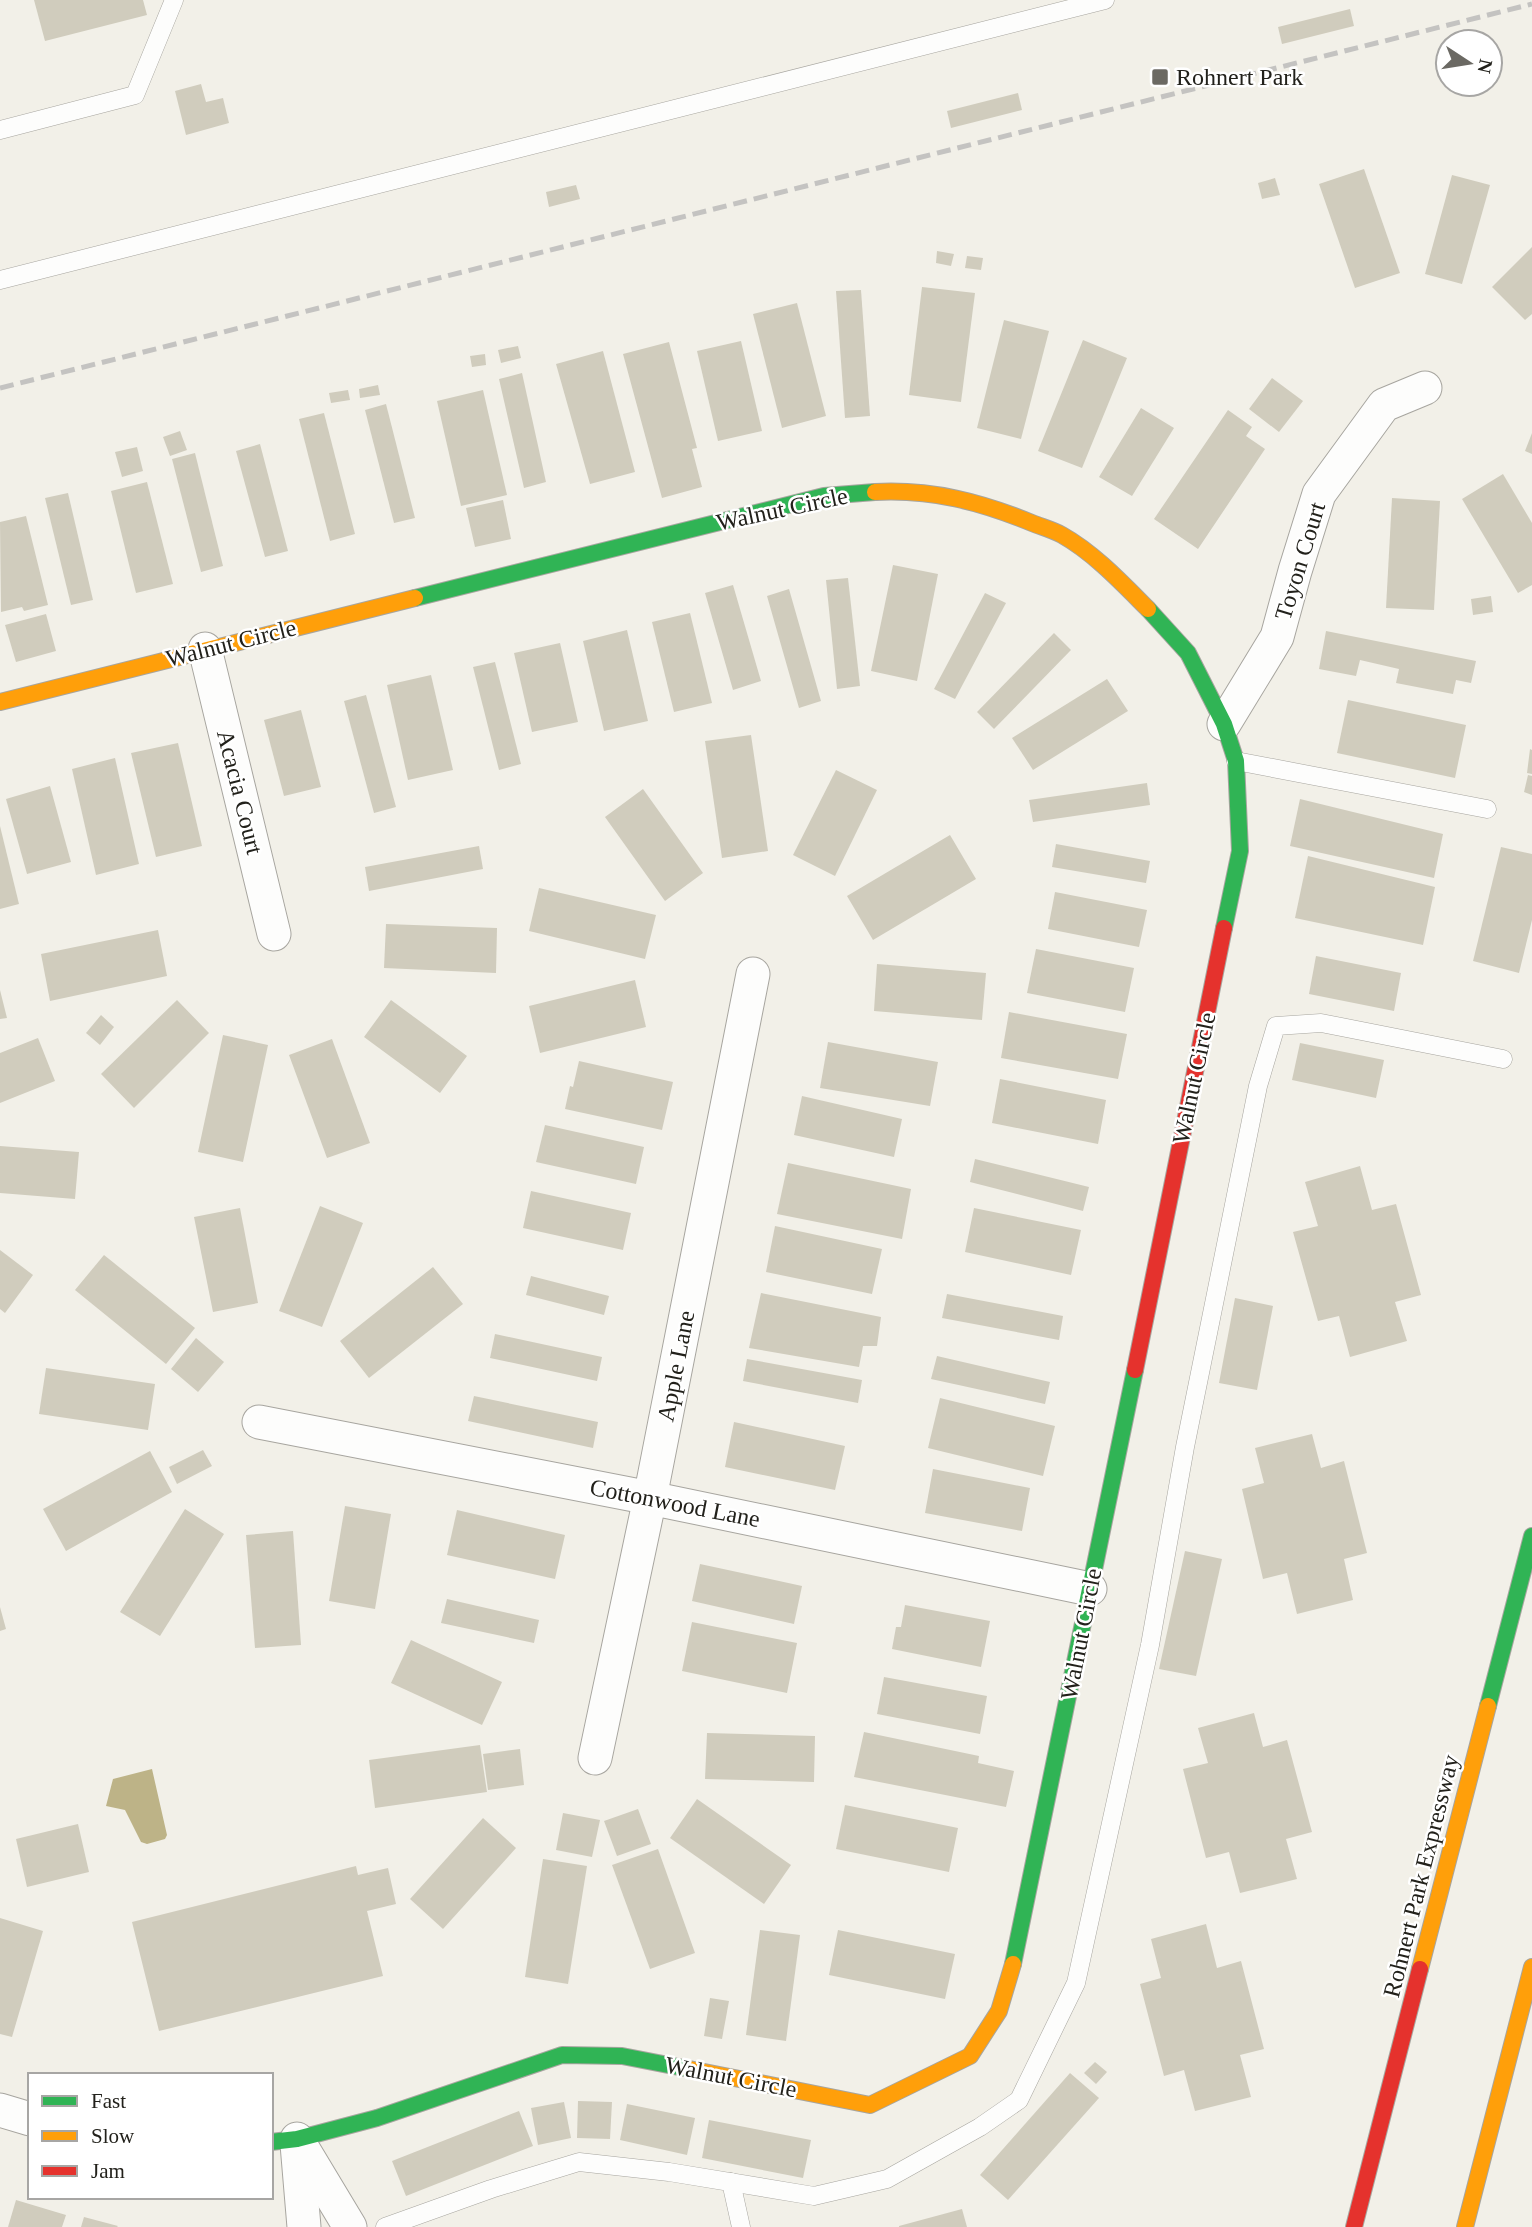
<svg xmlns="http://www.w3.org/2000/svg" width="1532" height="2227" viewBox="0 0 1532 2227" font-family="Georgia,serif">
  <rect width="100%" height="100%" fill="#f2f0e8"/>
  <polygon fill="#bdb387" points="152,1769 167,1835 165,1839 147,1844 141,1842 125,1810 106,1806 113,1779"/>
  <g fill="#d0ccbd">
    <polygon points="34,0 143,0 147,15 45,41"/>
    <polygon points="1350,9 1354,26 1282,44 1278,27"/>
    <polygon points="201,84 206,102 223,98 229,123 186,135 175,91"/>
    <polygon points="1018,93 1022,110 951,128 947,111"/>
    <polygon points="1364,169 1400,273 1355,288 1319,184"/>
    <polygon points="1452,175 1490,185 1462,284 1425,274"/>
    <polygon points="1275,178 1280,195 1262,199 1258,183"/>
    <polygon points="576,185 580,199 549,207 546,192"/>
    <polygon points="1532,247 1532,314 1525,320 1492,287"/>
    <polygon points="937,251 954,254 951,266 936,263"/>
    <polygon points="967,256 983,258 981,270 965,268"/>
    <polygon points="922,287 975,293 961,402 909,395"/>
    <polygon points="861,290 870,416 845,418 836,291"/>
    <polygon points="797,303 826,416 782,428 753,314"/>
    <polygon points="1004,320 1049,331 1021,439 977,428"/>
    <polygon points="1083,340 1127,358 1082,468 1038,451"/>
    <polygon points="741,341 762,431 718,441 697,351"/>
    <polygon points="669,342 697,448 692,449 702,487 662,498 623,354"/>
    <polygon points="518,346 521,358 501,363 498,350"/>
    <polygon points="603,351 635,472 590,484 556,364"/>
    <polygon points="485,354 486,365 472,367 470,356"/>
    <polygon points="522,373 546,482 524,488 499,379"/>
    <polygon points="1272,378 1303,401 1279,432 1249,409"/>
    <polygon points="378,385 380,395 360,398 359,389"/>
    <polygon points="348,390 350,400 331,403 329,393"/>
    <polygon points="483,390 507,495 461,506 437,401"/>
    <polygon points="386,404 415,518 394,523 365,410"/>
    <polygon points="1141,408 1174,428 1132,496 1099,477"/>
    <polygon points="1228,410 1252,427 1246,436 1265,449 1198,549 1154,519"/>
    <polygon points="324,413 355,534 330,541 299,419"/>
    <polygon points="180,431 187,450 170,456 163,437"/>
    <polygon points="1532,433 1532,454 1525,451"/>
    <polygon points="260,444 288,551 265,557 236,451"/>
    <polygon points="137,447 143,471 122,477 115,452"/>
    <polygon points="195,453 223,566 201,572 172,459"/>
    <polygon points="1503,474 1532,523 1532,585 1518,593 1462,499"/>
    <polygon points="147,482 173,584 136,593 111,491"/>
    <polygon points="68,493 93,600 71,605 45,498"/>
    <polygon points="1392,498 1440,501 1434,610 1386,608"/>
    <polygon points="503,500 511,539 475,547 466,508"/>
    <polygon points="26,516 48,605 24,611 22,607 1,612 0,522"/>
    <polygon points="893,565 938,574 917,681 871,671"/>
    <polygon points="848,578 860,686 837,689 826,580"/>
    <polygon points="733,585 761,681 733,690 705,593"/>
    <polygon points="789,589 821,701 799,708 767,596"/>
    <polygon points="985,593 1006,603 955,699 934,689"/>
    <polygon points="1491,596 1493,612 1473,615 1471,599"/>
    <polygon points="690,613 712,703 674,712 652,622"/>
    <polygon points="46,614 56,651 16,662 5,625"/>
    <polygon points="627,630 648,721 604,731 583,641"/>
    <polygon points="1326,631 1476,661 1471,683 1456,680 1453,694 1396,683 1399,669 1360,660 1356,676 1319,669"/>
    <polygon points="1054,633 1071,650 994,729 977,712"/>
    <polygon points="560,643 578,722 532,732 514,653"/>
    <polygon points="495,662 521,764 499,770 473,667"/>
    <polygon points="431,675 453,770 408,780 387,685"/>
    <polygon points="1107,679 1128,711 1033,770 1012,738"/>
    <polygon points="366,695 396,807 374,813 344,701"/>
    <polygon points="1348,700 1466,725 1455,778 1337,753"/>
    <polygon points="301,710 321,787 284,796 264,720"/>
    <polygon points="751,735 768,851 722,858 705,741"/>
    <polygon points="178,743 202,846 156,857 131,753"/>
    <polygon points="1530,749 1532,750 1532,774 1527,773"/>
    <polygon points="115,758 139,864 96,875 72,769"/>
    <polygon points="836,770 877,790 835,876 793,855"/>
    <polygon points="1528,775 1532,776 1532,795 1524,792"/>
    <polygon points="1147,783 1150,805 1033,822 1029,800"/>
    <polygon points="50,786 71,862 27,874 6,799"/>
    <polygon points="643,789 703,873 665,901 605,817"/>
    <polygon points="1300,799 1443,834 1434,878 1290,846"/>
    <polygon points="0,826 19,904 0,909"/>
    <polygon points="950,835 976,879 873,940 847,896"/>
    <polygon points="1056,844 1150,861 1146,883 1052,867"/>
    <polygon points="479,846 483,869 369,891 365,867"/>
    <polygon points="1501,847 1532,854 1532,920 1519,973 1473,961"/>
    <polygon points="1308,856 1435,887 1423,945 1295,918"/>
    <polygon points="539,888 656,915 645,959 529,931"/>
    <polygon points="1055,892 1147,910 1139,947 1048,929"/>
    <polygon points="386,924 497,928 496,973 384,968"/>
    <polygon points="158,930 167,976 50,1001 41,954"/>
    <polygon points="1036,949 1134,968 1125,1012 1027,993"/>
    <polygon points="1316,956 1401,973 1394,1011 1309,994"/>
    <polygon points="877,964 986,973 982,1020 874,1011"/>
    <polygon points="635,980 646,1027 540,1053 529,1006"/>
    <polygon points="0,990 7,1018 0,1019"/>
    <polygon points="177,1000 209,1033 134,1108 101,1074"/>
    <polygon points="391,1000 467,1056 440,1093 364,1037"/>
    <polygon points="1009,1012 1127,1034 1118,1079 1001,1058"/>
    <polygon points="101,1015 114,1027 100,1045 86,1033"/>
    <polygon points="223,1035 268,1045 243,1162 198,1152"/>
    <polygon points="38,1038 55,1081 0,1103 0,1053"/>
    <polygon points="332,1039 370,1143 327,1158 289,1055"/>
    <polygon points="828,1042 938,1062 930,1106 820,1088"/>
    <polygon points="1300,1043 1384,1060 1376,1098 1292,1080"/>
    <polygon points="579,1061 673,1082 662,1130 565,1109 570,1086 573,1087"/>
    <polygon points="1000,1079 1106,1100 1098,1144 992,1123"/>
    <polygon points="802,1096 902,1119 894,1157 794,1135"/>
    <polygon points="545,1125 644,1147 636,1184 536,1162"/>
    <polygon points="0,1146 79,1152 75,1199 0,1193"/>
    <polygon points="975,1159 1089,1187 1083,1211 970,1182"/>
    <polygon points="788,1163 911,1189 902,1239 777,1214"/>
    <polygon points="1360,1166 1372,1210 1396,1204 1421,1295 1395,1302 1407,1341 1350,1357 1339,1316 1318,1321 1293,1232 1318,1226 1305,1182"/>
    <polygon points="531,1191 631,1213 623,1250 523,1228"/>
    <polygon points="320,1206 363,1223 322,1327 279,1311"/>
    <polygon points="240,1208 258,1303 213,1312 194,1217"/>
    <polygon points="974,1208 1081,1230 1071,1275 965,1252"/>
    <polygon points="775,1226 882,1249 872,1294 766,1272"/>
    <polygon points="0,1250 33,1275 5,1313 0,1309"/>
    <polygon points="104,1255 195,1328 166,1364 75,1290"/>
    <polygon points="433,1267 463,1304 369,1378 340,1341"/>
    <polygon points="531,1276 609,1296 604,1315 526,1295"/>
    <polygon points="761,1293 881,1317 877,1346 863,1346 859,1367 749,1348"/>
    <polygon points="947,1294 1063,1316 1059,1340 942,1318"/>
    <polygon points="1235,1298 1273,1306 1257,1390 1219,1383"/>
    <polygon points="495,1334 602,1357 597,1381 490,1358"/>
    <polygon points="196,1338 224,1362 198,1392 171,1369"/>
    <polygon points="937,1356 1050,1382 1045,1404 931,1379"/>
    <polygon points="747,1359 862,1380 858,1403 743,1381"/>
    <polygon points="46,1368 155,1384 148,1430 39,1414"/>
    <polygon points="474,1396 598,1422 593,1448 468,1421"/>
    <polygon points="940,1398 1055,1426 1043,1476 928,1448"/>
    <polygon points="734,1422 845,1446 835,1490 725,1467"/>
    <polygon points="1312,1434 1321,1468 1344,1461 1367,1553 1344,1559 1353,1600 1297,1614 1287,1573 1263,1579 1242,1489 1264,1483 1255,1448"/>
    <polygon points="203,1450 212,1466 177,1484 169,1467"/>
    <polygon points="150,1451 172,1492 66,1551 43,1509"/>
    <polygon points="933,1469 1030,1488 1022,1531 925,1513"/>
    <polygon points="345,1506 391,1514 375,1609 329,1601"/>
    <polygon points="185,1509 224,1534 160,1636 120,1612"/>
    <polygon points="457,1510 565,1535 555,1579 447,1555"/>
    <polygon points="293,1531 301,1645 255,1648 246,1535"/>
    <polygon points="1185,1551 1222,1559 1196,1676 1159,1669"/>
    <polygon points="700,1564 802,1586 794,1624 692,1601"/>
    <polygon points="447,1599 539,1620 534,1643 441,1623"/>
    <polygon points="905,1605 990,1621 981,1667 892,1649 896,1627 901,1627"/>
    <polygon points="0,1607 6,1629 0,1631"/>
    <polygon points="692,1622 797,1643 787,1693 682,1671"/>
    <polygon points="411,1640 502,1682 482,1725 391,1683"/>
    <polygon points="884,1677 987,1696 980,1734 877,1714"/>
    <polygon points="1254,1713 1263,1747 1287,1740 1312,1832 1286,1839 1297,1879 1240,1893 1229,1852 1206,1858 1183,1769 1208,1763 1198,1728"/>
    <polygon points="864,1732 979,1756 978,1763 1014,1771 1006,1807 854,1777"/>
    <polygon points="707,1733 815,1736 814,1782 705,1779"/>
    <polygon points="480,1745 487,1792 375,1808 369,1760"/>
    <polygon points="520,1749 524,1785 488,1790 483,1754"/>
    <polygon points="697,1799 791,1865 764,1904 670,1838"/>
    <polygon points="845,1805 958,1828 949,1872 836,1849"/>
    <polygon points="638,1809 651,1844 617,1856 604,1821"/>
    <polygon points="563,1813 600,1820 592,1857 556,1850"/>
    <polygon points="483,1818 516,1848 443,1929 410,1899"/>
    <polygon points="78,1824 89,1872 27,1887 16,1839"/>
    <polygon points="658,1849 695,1953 650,1969 612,1865"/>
    <polygon points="543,1859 587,1866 568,1984 525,1977"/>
    <polygon points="356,1866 358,1875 388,1868 396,1904 367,1911 383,1976 159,2031 132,1922"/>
    <polygon points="0,1918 43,1931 12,2037 0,2034"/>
    <polygon points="1206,1924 1217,1968 1241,1961 1264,2049 1240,2055 1251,2097 1195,2111 1184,2070 1164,2076 1140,1984 1161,1978 1151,1939"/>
    <polygon points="760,1930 800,1935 786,2041 746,2035"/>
    <polygon points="838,1930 955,1954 945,1999 829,1975"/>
    <polygon points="710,1998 729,2001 722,2039 704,2036"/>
    <polygon points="1095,2062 1107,2072 1096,2084 1084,2073"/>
    <polygon points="1070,2073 1099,2098 1008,2200 980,2175"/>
    <polygon points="578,2101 612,2102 610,2139 577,2138"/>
    <polygon points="564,2102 571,2138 538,2145 531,2108"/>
    <polygon points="627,2104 695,2118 687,2155 620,2140"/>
    <polygon points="519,2111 533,2146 406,2196 392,2161"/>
    <polygon points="709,2120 811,2140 803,2178 702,2158"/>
    <polygon points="16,2200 66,2215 62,2227 8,2227"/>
    <polygon points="962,2209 967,2227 899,2227 899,2226"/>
    <polygon points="84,2217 118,2226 117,2227 81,2227"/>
  </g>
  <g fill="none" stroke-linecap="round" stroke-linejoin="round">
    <defs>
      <g id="lane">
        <polyline points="0,130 135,95 174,0"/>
        <polyline points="0,280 1105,0"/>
        <polyline points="1236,761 1487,809"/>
        <polyline points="731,2182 741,2227"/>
        <polyline points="385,2227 491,2189 579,2162 669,2172 814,2196 887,2179 980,2127 1019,2100 1076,1983 1150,1645 1185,1447 1258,1086 1276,1026 1321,1023 1503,1059"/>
      </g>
      <g id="street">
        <polyline points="205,649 274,934"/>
        <polyline points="1224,724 1277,637 1295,571 1319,494 1384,405 1425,388"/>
        <polyline points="259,1422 650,1498 1090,1589"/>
        <polyline points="595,1758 650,1498 753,974"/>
        <polyline points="0,2110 30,2119"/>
        <polyline points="297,2139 350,2227"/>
        <polyline points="297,2144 304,2227"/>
      </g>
      <g id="fast">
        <polyline points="415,598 824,496 875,492"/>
        <polyline points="1148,609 1188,653 1224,724 1236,761 1240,851 1224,928"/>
        <polyline points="1488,1706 1532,1536"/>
        <polyline points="1013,1964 1135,1370"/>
        <polyline points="271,2142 297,2139 377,2118 562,2055 622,2056 689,2069"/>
      </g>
      <g id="slow">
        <path d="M875,492C932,489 981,502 1032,523C1042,527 1053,530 1062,535C1094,553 1122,583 1148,609"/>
        <polyline points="0,702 415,598"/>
        <polyline points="1420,1969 1488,1706"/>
        <polyline points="689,2069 870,2105 970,2056 999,2011 1013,1964"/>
        <polyline points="1465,2227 1532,1967"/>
      </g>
      <g id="jam">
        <polyline points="1135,1370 1224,928"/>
        <polyline points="1354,2227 1420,1969"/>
      </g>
    </defs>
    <use href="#lane" stroke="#a7a59f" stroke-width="19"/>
    <use href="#street" stroke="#a7a59f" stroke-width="35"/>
    <use href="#fast" stroke="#a7a59f" stroke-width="18"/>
    <use href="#slow" stroke="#a7a59f" stroke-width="18"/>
    <use href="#jam" stroke="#a7a59f" stroke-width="18"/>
    <use href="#lane" stroke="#fdfdfc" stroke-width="18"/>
    <use href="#street" stroke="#fdfdfc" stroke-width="33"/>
    <use href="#fast" stroke="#30b455" stroke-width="16"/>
    <use href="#slow" stroke="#ff9f0a" stroke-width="16"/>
    <use href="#jam" stroke="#e5322d" stroke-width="16"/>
    <polyline stroke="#c4c3c1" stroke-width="5" stroke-dasharray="14 7" stroke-linecap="butt" points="0,388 1532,4"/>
  </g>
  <rect fill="#6b6963" stroke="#fff" stroke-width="2.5" x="1151" y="68" width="18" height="18" rx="3.5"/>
  <g text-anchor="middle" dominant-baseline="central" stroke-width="5" stroke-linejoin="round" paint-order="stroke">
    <g font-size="24" fill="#22211b" stroke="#fff" text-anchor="start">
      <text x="1176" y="77">Rohnert Park</text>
    </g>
    <g font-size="24" fill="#22211b" stroke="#fff">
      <text transform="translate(782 509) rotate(-12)">Walnut Circle</text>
      <text transform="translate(1300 561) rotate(-73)">Toyon Court</text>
      <text transform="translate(231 643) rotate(-14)">Walnut Circle</text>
      <text transform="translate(240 792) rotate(76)">Acacia Court</text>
      <text transform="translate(1194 1078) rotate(-78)">Walnut Circle</text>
      <text transform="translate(676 1366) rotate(-79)">Apple Lane</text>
      <text transform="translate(675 1503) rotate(11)">Cottonwood Lane</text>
      <text transform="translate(1081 1634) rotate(-79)">Walnut Circle</text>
      <text transform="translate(1421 1876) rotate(-76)">Rohnert Park Expressway</text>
      <text transform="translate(731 2077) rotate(11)">Walnut Circle</text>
    </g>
  </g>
  <rect x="28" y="2073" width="245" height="126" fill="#ffffff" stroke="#a7a6a4" stroke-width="2"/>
  <rect x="42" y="2096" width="35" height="10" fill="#30b455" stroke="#a7a6a4" stroke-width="2"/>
  <text x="91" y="2108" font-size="21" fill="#22211b">Fast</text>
  <rect x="42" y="2131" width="35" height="10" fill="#ff9f0a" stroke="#a7a6a4" stroke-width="2"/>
  <text x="91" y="2143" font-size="21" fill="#22211b">Slow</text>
  <rect x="42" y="2166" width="35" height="10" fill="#e5322d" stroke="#a7a6a4" stroke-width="2"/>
  <text x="91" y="2178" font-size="21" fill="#22211b">Jam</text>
  <g transform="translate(1469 63) rotate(102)"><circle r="33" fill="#ffffff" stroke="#a7a6a4" stroke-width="2"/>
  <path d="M0-5L12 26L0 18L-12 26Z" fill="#6b6963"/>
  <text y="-10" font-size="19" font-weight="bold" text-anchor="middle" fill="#22211b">N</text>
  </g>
</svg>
